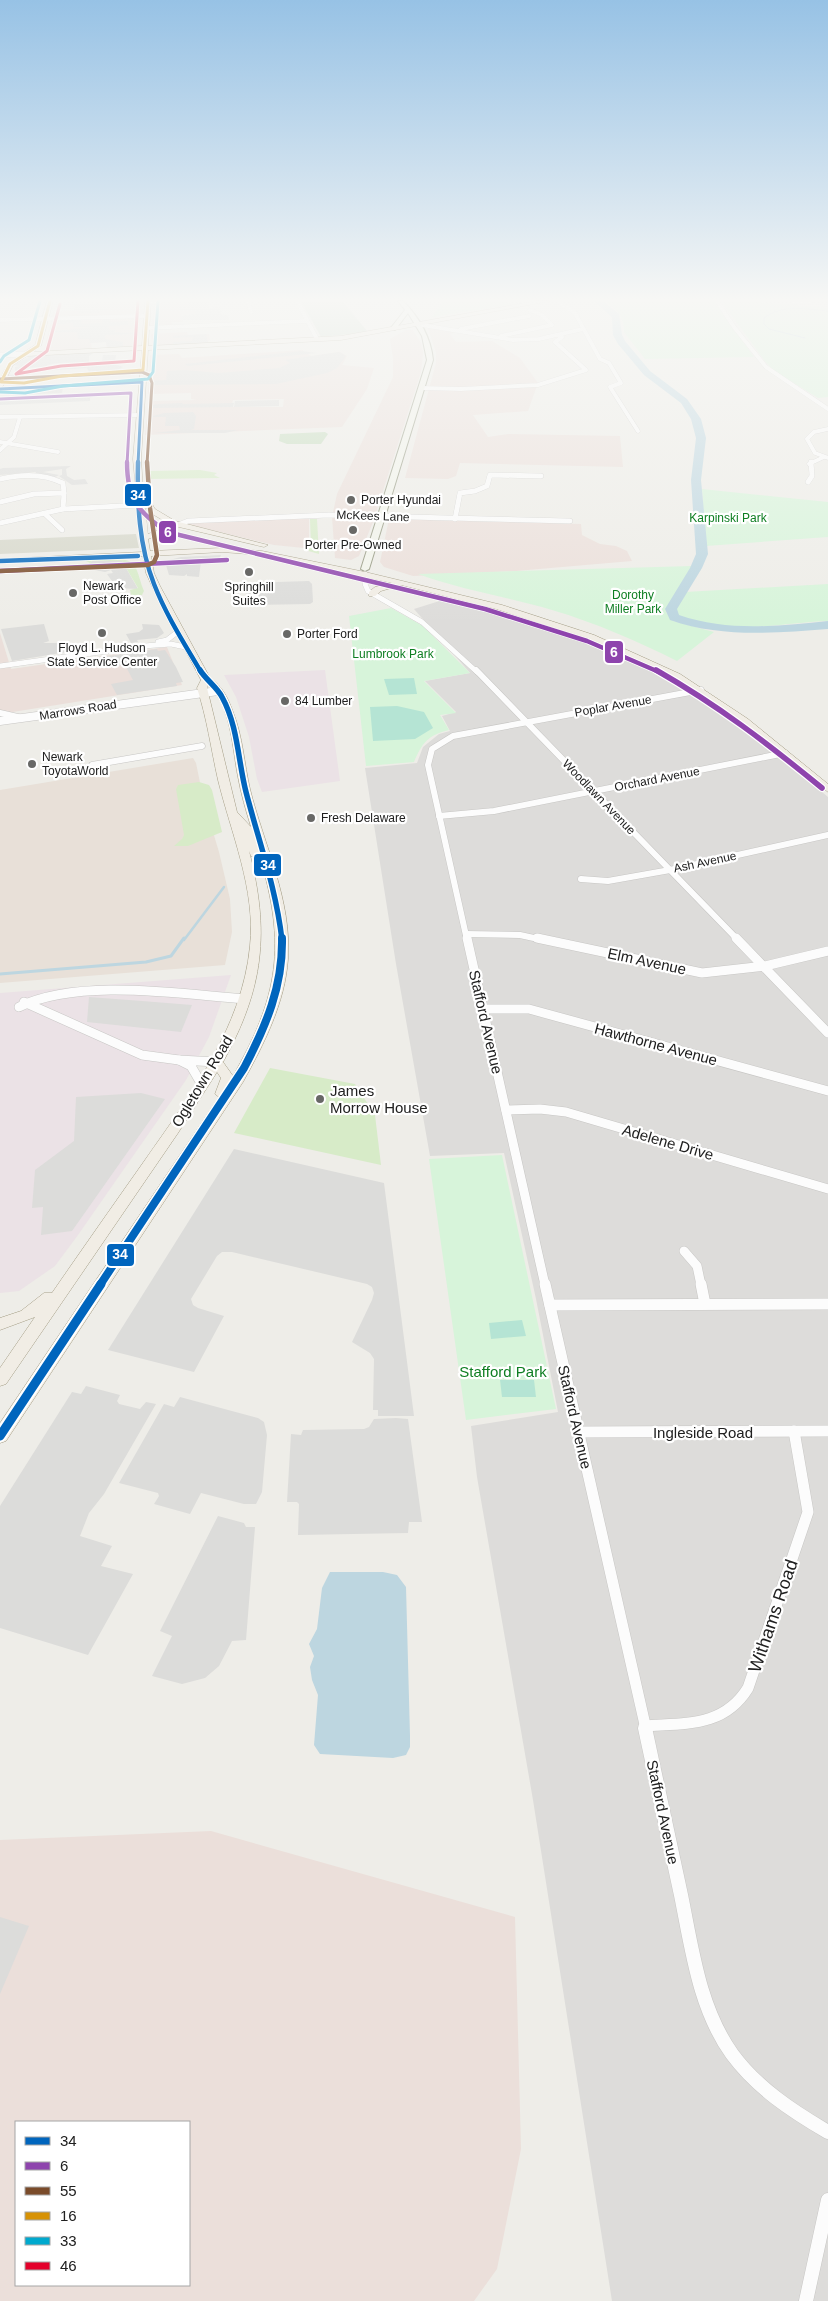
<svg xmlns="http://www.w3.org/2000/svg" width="828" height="2301" viewBox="0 0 828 2301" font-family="Arial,sans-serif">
  <rect width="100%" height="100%" fill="#eeede8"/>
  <polygon fill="#dddcda" points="449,598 508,613 566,632 627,656 687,686 742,725 828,797 828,2301 612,2301 533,1800 477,1477 471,1426 558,1412 536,1299 504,1153 430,1156 396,964 365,768 417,763 423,747 439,734 450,731 442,716 456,712 425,681 470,673 414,609"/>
  <g fill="#ebdfda" fill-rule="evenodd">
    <polygon points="56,301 144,301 143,315 140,318 137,347 107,349 106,342 91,343 92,349 44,351 53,312 108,310 108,307 99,308 99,303"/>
    <polygon points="187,301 188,306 179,306 179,310 195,310 195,314 181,315 183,322 172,322 172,326 153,327 154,302"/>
    <polygon points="430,328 456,332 450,334 456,342 492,341 520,358 538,383 528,411 473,415 488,437 508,434 620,436 623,467 460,463 456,476 448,479 405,478 436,363 436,352 428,329"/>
    <polygon points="406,330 413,330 421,343 423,353 421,372 373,522 359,556 351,560 335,558 332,517 337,494 393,377 393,358 390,339"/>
    <polygon points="187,332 188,335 209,334 210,340 208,341 208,343 152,346 151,334"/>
    <path d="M302,350L311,356L340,352L347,356L342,365L374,368L367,389L342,427L145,435L149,401L197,400L191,399V393L148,394L150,355L179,354L182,358ZM284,399L283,407H231L233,400Z"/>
    <polygon points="309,517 309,544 305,545 304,548 274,545 187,524 190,521"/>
    <polygon points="389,519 581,524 582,535 600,544 616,546 627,551 632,561 516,571 413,576 384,567 380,562"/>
    <polygon points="0,633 11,669 167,647 182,685 0,714"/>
    <path d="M211,1831L515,1917L521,2149L497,2269L474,2301H0V1840ZM16,2122H189V2285H16Z"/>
  </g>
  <g fill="#ebe2e6">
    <polygon points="325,670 340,781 262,792 257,779 249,737 236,697 224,675"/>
    <polygon points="231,975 209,1037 186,1080 78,1235 55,1266 19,1291 0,1293 0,993"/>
  </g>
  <g fill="#dcdcda">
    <polygon points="192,301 208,302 209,308 220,307 221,314 228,315 229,320 182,320 181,317 184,315 195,314 195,310 179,310 179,306 188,306 187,302"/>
    <polygon points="99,303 99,308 108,307 107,310 100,310 99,313 78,313 79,311 94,310 74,310 74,305 54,305"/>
    <polygon points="103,318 113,318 109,319 110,322 128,321 128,325 108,326 110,330 115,330 115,332 138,334 105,335 105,339 123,342 123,348 107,348 106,342 90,343 89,339 78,339 77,332 46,332 93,327 73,327 73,323 59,324 51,322 52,320 82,319 81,324 101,323 101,327"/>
    <polygon points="206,334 208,343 174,345 173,342 192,341 193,337 173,338 173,336"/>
    <polygon points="301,351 317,353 188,366 185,364"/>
    <polygon points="88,352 95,352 89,356 89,362 59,363 47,365 48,368 85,367 85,363 106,362 102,361 103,355 116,355 115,362 111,363 123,367 118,370 89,372 87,368 41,371 40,367 26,368 25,375 8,377 8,375 19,374 15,373 15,367 19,366 13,365 31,356"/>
    <polygon points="339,352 346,356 337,368 327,373 276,384 149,385 149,381 166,380 167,371 184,370 219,373 279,368 290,363 285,360"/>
    <polygon points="63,387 62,393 6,395 7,389"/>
    <polygon points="89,393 98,393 100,395 90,398 90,401 0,405 0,400 4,397"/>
    <polygon points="279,400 279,406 234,407 235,401"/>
    <polygon points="182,403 183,404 234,403 233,407 151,408 152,405 159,404"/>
    <polygon points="193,412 196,416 194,429 191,430 238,430 225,433 154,433 180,430 179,426 165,426 166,417 153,417 153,416 164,413"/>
    <polygon points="71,466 66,469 67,476 74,480 85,479 88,484 72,485 59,476 62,475 62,469 43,472 59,475 55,477 35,474 36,472 0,475 0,469 3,468"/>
    <polygon points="221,555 218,562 196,561 201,561 199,577 187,576 187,574 184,576 169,575 166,565 169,560 181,557"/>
    <polygon points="117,560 122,561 138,589 117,588 107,574 113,573 111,570 105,572 85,568 92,561"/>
    <polygon points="309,581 312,584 313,602 310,604 247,605 246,588 250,583"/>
    <polygon points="44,624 49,641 43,643 70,643 73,651 12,661 1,629"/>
    <polygon points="142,624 159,625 164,633 157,638 137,640 138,642 131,643 126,634 139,632 143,629"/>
    <polygon points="157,649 158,651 165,650 176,667 183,682 176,683 177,686 117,695 111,684 133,680 125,665 101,668 95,658"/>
    <polygon points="89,997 142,1001 192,1005 181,1032 87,1022"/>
    <polygon points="141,1093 165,1099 72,1231 41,1235 43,1207 32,1208 35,1170 74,1141 76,1097"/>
    <polygon points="234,1149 384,1183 414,1416 378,1416 378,1410 373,1410 374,1359 370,1353 352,1342 372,1300 374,1293 372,1287 367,1284 232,1252 222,1252 217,1256 191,1299 193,1305 198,1308 224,1316 194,1372 108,1350"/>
    <polygon points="86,1386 120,1395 117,1401 119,1404 140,1409 146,1402 156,1404 104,1494 89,1513 80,1536 112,1546 101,1566 133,1574 88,1655 0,1628 0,1506 72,1392 81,1394"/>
    <polygon points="180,1397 258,1418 264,1422 267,1435 262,1492 256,1504 244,1504 201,1493 190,1514 154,1504 159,1496 158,1493 119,1483 164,1404 174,1407"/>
    <polygon points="396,1418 408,1419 422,1522 409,1522 408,1533 298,1535 299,1504 297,1502 287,1502 291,1434 301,1435 303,1430 364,1429 369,1427 374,1419"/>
    <polygon points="218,1516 244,1523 246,1527 255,1527 246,1640 232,1641 219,1666 205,1678 182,1684 152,1676 172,1636 160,1631"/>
    <polygon points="0,1917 29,1926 0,1994"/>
  </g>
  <polygon fill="#e8e0d8" points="193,758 196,763 204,802 219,852 230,899 232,932 225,965 0,983 0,790"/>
  <polygon fill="#d6d7ca" points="136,534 139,548 0,554 0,540"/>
  <g fill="#d7ebc8">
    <polygon points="150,469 150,471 200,470 217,473 214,475 220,478 147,479 146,470"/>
    <polygon points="310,519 317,519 319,554 305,550 306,545 311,544"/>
    <path d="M118,559C139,559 137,575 144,591L142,595H131L130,590L138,588L122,561H92L90,563L86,561L87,560Z"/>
    <polygon points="199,782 209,785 212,790 222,832 188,846 174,846 182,839 184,835 176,789 178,785"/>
    <polygon points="270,1068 355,1084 375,1115 381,1165 234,1133"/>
  </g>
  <polygon fill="#c6dcbe" points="325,432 328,434 321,444 287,444 279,441 280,434"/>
  <polygon fill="#c8d9c9" points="301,301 342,301 368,332 321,337"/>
  <g fill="#d7f4da">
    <polygon points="443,301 498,301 515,304 432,317"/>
    <path d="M605,301H714L754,357L645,359L624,332C625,318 617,309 605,301Z"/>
    <polygon points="721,301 748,301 828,308 828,397 818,398 773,370 764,360"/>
    <polygon points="702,489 828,502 828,537 706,546 701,519 703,502"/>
    <path d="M692,566L666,612L673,621L714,632L677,661C637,641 596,623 552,610C508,597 462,590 418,574Z"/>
    <path d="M828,584V621C785,622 707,640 672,612L685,592Z"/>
    <path d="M391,608L423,626L470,673L424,681L456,713L440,715L449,730C428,735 422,743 414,762L366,766L349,616Z"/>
    <polygon points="502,1155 556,1409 466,1420 429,1159"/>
  </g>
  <g fill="#b5e4d4">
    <polygon points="414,678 417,694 389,695 384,679"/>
    <polygon points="397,706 424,712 433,728 415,739 373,741 370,707"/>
    <polygon points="522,1320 526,1336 491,1339 489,1323"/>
    <polygon points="500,1380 534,1380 536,1397 502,1397"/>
  </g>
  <polygon fill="#bdd6e0" points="330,1572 383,1572 397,1575 406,1587 410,1736 410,1747 406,1755 393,1758 320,1754 314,1745 318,1695 312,1680 310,1667 314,1656 309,1644 317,1629 322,1588"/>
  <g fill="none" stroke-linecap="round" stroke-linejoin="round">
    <path stroke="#bdd6e0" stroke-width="1" d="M805,338L769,329L764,324V318C782,304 806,309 828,311"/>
    <polyline stroke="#bdd6e0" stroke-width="2.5" points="184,940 224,887"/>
    <polyline stroke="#bdd6e0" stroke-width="3" points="0,974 146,962 171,956 184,938"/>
    <path fill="#bdd6e0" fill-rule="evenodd" d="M594,301H603L619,314L622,335L625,341L650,371L687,399L701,419L706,438L701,480L708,554L702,568L677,609L679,615C728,632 778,626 828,621V629C773,633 722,638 670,620L665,609L690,568L696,554L691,480L696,438L691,419L681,403L644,375L618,344L613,335L612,317Z"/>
    <defs>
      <g id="minor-far5">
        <polyline points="248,301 251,312"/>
        <polyline points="297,301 317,339"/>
        <polyline points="558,301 575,313 600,359 609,363 621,383 610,387 638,431"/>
        <polyline points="717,301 734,327 766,367 828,409"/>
        <polyline points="148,302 160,301"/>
        <polyline points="793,302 811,301"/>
        <polyline points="0,320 147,316"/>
        <polyline points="416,324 513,340 539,339 583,329"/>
        <polyline points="146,328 307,321"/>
        <polyline points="461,329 529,316"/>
        <polyline points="501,336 552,325 542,315 530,310"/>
        <polyline points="422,388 461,389 538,385 586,370 555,342 562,337 558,335"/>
        <polyline points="0,389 142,382"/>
        <polyline points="0,417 140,415"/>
        <polyline points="828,429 814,432 807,439 815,453 828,458"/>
        <polyline points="0,442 58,452"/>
        <polyline points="0,450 14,437 20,417"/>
        <polyline points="809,464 824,457"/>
      </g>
      <g id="minor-far4">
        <path d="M0,479C21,474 43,473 63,483L64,493"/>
        <polyline points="808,482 812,476 811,462"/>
        <polyline points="0,502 34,494 64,493 63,509"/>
        <polyline points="45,514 62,530"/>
        <polyline points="455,519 460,493 475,491 487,486 490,475 541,476"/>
        <polyline points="0,523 63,509 140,505"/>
        <polyline points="178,525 188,521 329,515 570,521"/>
        <polyline points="365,574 365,584 368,591 422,622 477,672"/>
        <polyline points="158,642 167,640 180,630"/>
        <polyline points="0,666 143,646 171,644 190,648"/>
      </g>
      <g id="minor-far3">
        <polyline points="476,670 738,940"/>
        <polyline points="0,713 22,718"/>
        <polyline points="92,765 202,746"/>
        <polyline points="439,816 494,811 785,753"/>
        <polyline points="581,879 608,881 670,870 828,835"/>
        <polyline points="466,934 520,935 543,940"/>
        <polyline points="467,940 428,765 432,749 453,736 701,690"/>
      </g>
      <g id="minor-far2">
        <polyline points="467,938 545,1285"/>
        <polyline points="537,938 702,973 765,966 828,951"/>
        <polyline points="736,938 828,1033"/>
        <polyline points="24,1002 142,1055 179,1060"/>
        <path d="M19,1007C79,978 179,994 245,999"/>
        <polyline points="483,1009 529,1009 828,1091"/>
        <polyline points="202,1085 191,1066 179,1060 216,1062"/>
        <polyline points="506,1110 540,1109 566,1112 828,1189"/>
        <polyline points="684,1251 697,1266 701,1285"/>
      </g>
      <g id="minor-far1">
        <polyline points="545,1284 646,1729"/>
        <polyline points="701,1284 705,1304"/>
        <polyline points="550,1305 828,1304"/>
        <polyline points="579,1432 828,1431"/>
        <path d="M645,1726C686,1723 724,1727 748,1688L808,1512L794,1431"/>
      </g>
      <g id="minor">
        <path d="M645,1728C657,1784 669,1840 681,1895C692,1949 699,2008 732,2054C757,2088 792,2111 828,2132"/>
        <polyline points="806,2301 828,2200"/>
      </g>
      <polyline id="tertiary-far1" points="0,355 27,354"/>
      <polyline id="tertiary" points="0,721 218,691"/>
      <path id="secondary" d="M398,301H403C419,317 431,338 433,360L369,569L365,571L361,569L427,360L422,336L408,313L395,330L390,329L405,310Z"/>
      <path id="primary" d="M47,301H53L41,346L33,352L142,346L145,301H151L148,346L341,336L536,301H550L341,340L148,350L141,459L143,489L155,509L175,521L268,545L264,547L179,527L148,539L150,551L222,548L262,551L365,572L502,605L594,635L680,674L748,719L828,784V792L742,723L674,678L588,639L496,609L401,585L381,591L375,596H369V592L375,587L392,583L262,555L222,552L151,556L154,573L160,586L210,678C222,686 228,698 233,712C243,737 244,763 250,789C264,845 292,900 288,959C285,1003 264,1044 243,1082L6,1441L0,1443V1423L219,1097L215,1094L221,1078L217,1072L178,1133L6,1384L0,1386V1368L35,1317L0,1330V1318L21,1311L44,1293H52C83,1248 114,1204 145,1160C191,1094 242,1028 250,946C256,890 231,833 218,780C211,749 207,718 197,688L201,680L152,586L146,573L143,556L0,563V559L142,552L133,459L142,350L27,356L13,365L3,386L0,388C0,364 18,357 35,345ZM145,504L149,512L171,525L148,534ZM208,685C232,706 232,748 238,777C241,794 246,811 251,827L237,812L207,688ZM249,851L251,856L260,857C286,945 279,996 233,1076L223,1062C264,988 270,932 249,851Z"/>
    </defs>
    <use href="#minor-far5" stroke="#c7c6c4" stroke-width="4.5"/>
    <use href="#minor-far4" stroke="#c7c6c4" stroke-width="5.5"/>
    <use href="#minor-far3" stroke="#c7c6c4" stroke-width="7"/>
    <use href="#minor-far2" stroke="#c7c6c4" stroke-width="10"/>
    <use href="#minor-far1" stroke="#c7c6c4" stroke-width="12"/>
    <use href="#minor" stroke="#c7c6c4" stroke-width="15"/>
    <use href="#tertiary-far1" stroke="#c7c6c4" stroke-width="5.5"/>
    <use href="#tertiary" stroke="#c7c6c4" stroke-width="9"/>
    <use href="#secondary" stroke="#949880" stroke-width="2"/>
    <use href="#primary" stroke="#a49d85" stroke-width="1"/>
    <use href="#minor-far5" stroke="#fcfcfc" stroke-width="4"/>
    <use href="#minor-far4" stroke="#fcfcfc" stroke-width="5"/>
    <use href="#minor-far3" stroke="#fcfcfc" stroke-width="6"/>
    <use href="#minor-far2" stroke="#fcfcfc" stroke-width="9"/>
    <use href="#minor-far1" stroke="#fcfcfc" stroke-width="11"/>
    <use href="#minor" stroke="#fcfcfc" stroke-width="14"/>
    <use href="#tertiary-far1" stroke="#fcfcfc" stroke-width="5"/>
    <use href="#tertiary" stroke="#fcfcfc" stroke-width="8"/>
    <use href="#secondary" fill="#f2f4eb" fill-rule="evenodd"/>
    <use href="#primary" fill="#f1ede5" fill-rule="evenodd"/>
    <defs>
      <polyline id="bus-1-far4" points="0,389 142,382 138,464"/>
      <g id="bus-1-far3">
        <path d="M138,462C137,503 139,546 154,584C166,615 184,643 201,672"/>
        <polyline points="0,561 138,556"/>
      </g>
      <path id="bus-1-far2" d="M200,670C206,680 217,687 222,697C238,726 238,761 246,792C259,842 276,888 282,940"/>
      <path id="bus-1-far1" d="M100,1285L244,1068C266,1026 283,986 282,938"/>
      <polyline id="bus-1" points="0,1436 101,1284"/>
      <polyline id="bus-2-far2" points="0,399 131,393 127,464"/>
      <g id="bus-2-far1">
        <path d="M127,462C127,499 138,512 167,532L485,609L587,641L659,672"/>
        <polyline points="0,571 227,560"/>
      </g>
      <path id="bus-2" d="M656,670C719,706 767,743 822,788"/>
      <polyline id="bus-3-far1" points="0,379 142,372 149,375 152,383 147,464"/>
      <polyline id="bus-3" points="0,571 148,565 154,562 157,555 150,508 147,462"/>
      <polyline id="bus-4" points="50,301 38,346 10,364 1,382 24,383 62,376 143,370 148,301"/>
      <g id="bus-5">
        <polyline points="0,362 4,356 29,340 40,301"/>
        <polyline points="0,392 25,393 63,386 148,379 153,372 158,302"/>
      </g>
      <polyline id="bus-6" points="60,304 47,351 16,374 61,366 134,361 138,301"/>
    </defs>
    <use href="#bus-1-far4" stroke="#fff" stroke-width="5"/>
    <use href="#bus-1-far3" stroke="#fff" stroke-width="6"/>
    <use href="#bus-1-far2" stroke="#fff" stroke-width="8"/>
    <use href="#bus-1-far1" stroke="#fff" stroke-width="11"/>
    <use href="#bus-1" stroke="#fff" stroke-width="13"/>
    <use href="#bus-2-far2" stroke="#fff" stroke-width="5"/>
    <use href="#bus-2-far1" stroke="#fff" stroke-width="6"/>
    <use href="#bus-2" stroke="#fff" stroke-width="8"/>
    <use href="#bus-3-far1" stroke="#fff" stroke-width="5"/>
    <use href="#bus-3" stroke="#fff" stroke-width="6"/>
    <use href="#bus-4" stroke="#fff" stroke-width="5"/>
    <use href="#bus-5" stroke="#fff" stroke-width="5"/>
    <use href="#bus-6" stroke="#fff" stroke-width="5"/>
    <use href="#bus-1-far4" stroke="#0065bd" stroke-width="3"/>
    <use href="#bus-1-far3" stroke="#0065bd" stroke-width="4.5"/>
    <use href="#bus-1-far2" stroke="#0065bd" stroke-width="5.5"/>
    <use href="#bus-1-far1" stroke="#0065bd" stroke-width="8"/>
    <use href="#bus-1" stroke="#0065bd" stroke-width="9"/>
    <use href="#bus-2-far2" stroke="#8e44ad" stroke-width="3"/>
    <use href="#bus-2-far1" stroke="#8e44ad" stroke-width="4.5"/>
    <use href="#bus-2" stroke="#8e44ad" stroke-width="5.5"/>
    <use href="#bus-3-far1" stroke="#7a4b2a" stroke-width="3"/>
    <use href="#bus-3" stroke="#7a4b2a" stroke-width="4.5"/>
    <use href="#bus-4" stroke="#d79205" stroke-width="3"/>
    <use href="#bus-5" stroke="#00a9ce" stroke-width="3"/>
    <use href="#bus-6" stroke="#e4002b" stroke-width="3"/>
  </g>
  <linearGradient id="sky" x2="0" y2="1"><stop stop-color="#97c2e5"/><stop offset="0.48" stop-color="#f7f7f5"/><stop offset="1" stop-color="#f7f7f5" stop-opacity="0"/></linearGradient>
  <rect width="828" height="624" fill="url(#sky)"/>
  <g fill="#686866" stroke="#fff" stroke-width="2">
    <circle cx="351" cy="500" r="5"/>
    <circle cx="353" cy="530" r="5"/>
    <circle cx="249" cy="572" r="5"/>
    <circle cx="73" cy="593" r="5"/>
    <circle cx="102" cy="633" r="5"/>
    <circle cx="287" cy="634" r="5"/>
    <circle cx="285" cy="701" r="5"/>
    <circle cx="32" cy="764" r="5"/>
    <circle cx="311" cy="818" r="5"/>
    <circle cx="320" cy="1099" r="5"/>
  </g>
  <g text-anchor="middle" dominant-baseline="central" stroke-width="4.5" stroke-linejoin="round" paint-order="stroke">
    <g font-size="12" fill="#202020" stroke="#fff" text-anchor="start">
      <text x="361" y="500">Porter Hyundai</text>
      <text x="353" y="545" text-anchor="middle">Porter Pre-Owned</text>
      <text x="83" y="586">Newark<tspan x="83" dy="14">Post Office</tspan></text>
      <text x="249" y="587" text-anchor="middle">Springhill<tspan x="249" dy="14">Suites</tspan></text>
      <text x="297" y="634">Porter Ford</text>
      <text x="102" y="648" text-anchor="middle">Floyd L. Hudson<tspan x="102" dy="14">State Service Center</tspan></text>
      <text x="295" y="701">84 Lumber</text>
      <text x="42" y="757">Newark<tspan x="42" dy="14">ToyotaWorld</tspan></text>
      <text x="321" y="818">Fresh Delaware</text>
    </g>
    <g font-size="12" fill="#202020" stroke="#fff">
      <text transform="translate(373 516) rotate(2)">McKees Lane</text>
      <text transform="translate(613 706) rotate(-10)">Poplar Avenue</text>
      <text transform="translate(78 710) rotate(-9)">Marrows Road</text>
      <text transform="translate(657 779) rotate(-11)">Orchard Avenue</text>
      <text transform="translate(599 797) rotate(46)">Woodlawn Avenue</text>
      <text transform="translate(705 862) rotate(-12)">Ash Avenue</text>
    </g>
    <g font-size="12" fill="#0e7e22" stroke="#fff">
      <text x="728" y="518">Karpinski Park</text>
      <text x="633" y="595">Dorothy<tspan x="633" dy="14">Miller Park</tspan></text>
      <text x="393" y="654">Lumbrook Park</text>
    </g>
    <g font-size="15" fill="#202020" stroke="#fff">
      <text transform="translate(647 961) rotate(12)">Elm Avenue</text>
      <text transform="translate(486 1022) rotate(77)">Stafford Avenue</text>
      <text transform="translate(656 1044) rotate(15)">Hawthorne Avenue</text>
      <text transform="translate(202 1081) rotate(-59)">Ogletown Road</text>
      <text transform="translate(668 1142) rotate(16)">Adelene Drive</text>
      <text transform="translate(575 1417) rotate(77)">Stafford Avenue</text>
      <text x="703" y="1432">Ingleside Road</text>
      <text transform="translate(663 1812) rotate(78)">Stafford Avenue</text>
    </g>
    <g font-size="15" fill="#202020" stroke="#fff" text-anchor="start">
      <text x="330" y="1090">James<tspan x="330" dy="17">Morrow House</tspan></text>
    </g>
    <g font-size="15" fill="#0e7e22" stroke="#fff">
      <text x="503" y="1371">Stafford Park</text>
    </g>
    <g font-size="18" fill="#202020" stroke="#fff">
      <text transform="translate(773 1616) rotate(-71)">Withams Road</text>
    </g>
  </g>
  <g stroke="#fff" stroke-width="2">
    <rect x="124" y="483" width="28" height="24" rx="5" fill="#0065bd"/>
    <rect x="158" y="520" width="19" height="24" rx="5" fill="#8e44ad"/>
    <rect x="604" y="640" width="20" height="24" rx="5" fill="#8e44ad"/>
    <rect x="253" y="853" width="29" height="24" rx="5" fill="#0065bd"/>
    <rect x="106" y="1243" width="29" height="24" rx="5" fill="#0065bd"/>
  </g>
  <g font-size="14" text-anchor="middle" font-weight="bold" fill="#fff">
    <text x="138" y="500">34</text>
    <text x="168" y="537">6</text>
    <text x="614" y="657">6</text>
    <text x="268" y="870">34</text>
    <text x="120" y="1259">34</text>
  </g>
  <rect x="15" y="2121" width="175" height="165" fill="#ffffff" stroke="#a6a6a6"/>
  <rect x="25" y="2137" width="25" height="8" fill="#0065bd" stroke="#a6a6a6"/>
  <text x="60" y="2146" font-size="15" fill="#202020">34</text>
  <rect x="25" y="2162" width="25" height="8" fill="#8e44ad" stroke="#a6a6a6"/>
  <text x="60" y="2171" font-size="15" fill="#202020">6</text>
  <rect x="25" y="2187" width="25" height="8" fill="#7a4b2a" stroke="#a6a6a6"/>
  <text x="60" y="2196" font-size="15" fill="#202020">55</text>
  <rect x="25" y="2212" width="25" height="8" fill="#d79205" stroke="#a6a6a6"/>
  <text x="60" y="2221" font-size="15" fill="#202020">16</text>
  <rect x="25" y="2237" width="25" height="8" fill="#00a9ce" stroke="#a6a6a6"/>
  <text x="60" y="2246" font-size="15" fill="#202020">33</text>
  <rect x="25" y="2262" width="25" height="8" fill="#e4002b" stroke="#a6a6a6"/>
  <text x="60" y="2271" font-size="15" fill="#202020">46</text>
</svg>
